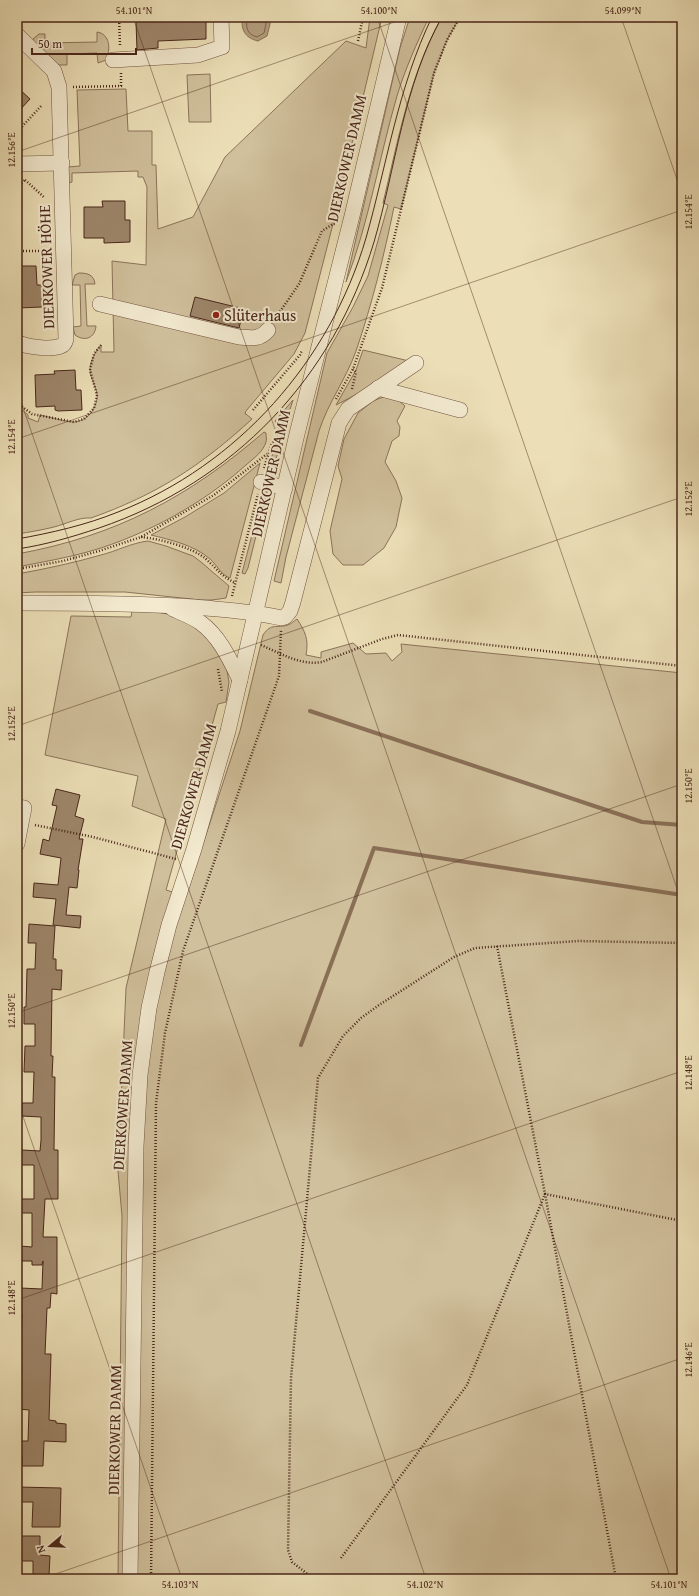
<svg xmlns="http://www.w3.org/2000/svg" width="699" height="1596" viewBox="0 0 699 1596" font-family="'Gentium Book Plus',serif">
  <rect width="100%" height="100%" fill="#ecdfb7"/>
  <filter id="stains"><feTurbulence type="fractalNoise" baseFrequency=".005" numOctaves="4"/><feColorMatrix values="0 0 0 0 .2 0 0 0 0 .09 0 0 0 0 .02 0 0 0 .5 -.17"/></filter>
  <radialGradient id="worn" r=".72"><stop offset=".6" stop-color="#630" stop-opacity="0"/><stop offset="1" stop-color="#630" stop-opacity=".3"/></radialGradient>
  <g fill="#d0c09c" stroke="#8c735a">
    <path d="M370,17H382L333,224L305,333L294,354L246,411L245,414H246L252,419C201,466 156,495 91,518C79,517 66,524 54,527C42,530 30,532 17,534V406L28,415V418L38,422L40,415C50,417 62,421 73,422C87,422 98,408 97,394C96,386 90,378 90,370C90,361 95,352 101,345V352H114L112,261L146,265L147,187L143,177H138V171L72,173V182L68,183V167L80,166L77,90L126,89L128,131H152V165H156L158,229L193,217L225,157L346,41L366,48Z"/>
    <path d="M410,17H429C417,43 405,69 397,96C379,158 369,222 346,282L400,48Z"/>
    <path d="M442,17H460L447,40L434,73L401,209L394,207C384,256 372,304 356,351C346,379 328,403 319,431L286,557L281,583L274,581L327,353L353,307L368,276L388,205L383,203C398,141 410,73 442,17Z"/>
    <path d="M97,32C110,34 111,49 106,60L98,63L97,53L67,54V65H55L33,43V39L39,34H45V43L97,42Z"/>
    <polygon points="210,74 211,122 189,122 187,75"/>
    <path d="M79,273C88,273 94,275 95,284H85L87,326H96C95,338 85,342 75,335L73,327L81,326L80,285H72L75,275Z"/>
    <polygon points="363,350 409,361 378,383 336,405 356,370"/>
    <polygon points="388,395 397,399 405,406 397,421 400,427 399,436 392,441 385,462 396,481 402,498 396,527 384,548 363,565 343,565 333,554 330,531 342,479 338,466 344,439 358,413 373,401"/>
    <polygon points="293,400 283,431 278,434 279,429 275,421"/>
    <path d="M264,432L266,433C266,436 267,440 266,442C263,452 254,458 246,465C204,503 146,535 91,551C67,558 42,562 17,567V554C116,536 189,497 264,432Z"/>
    <polygon points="280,444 270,482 266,478 274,449"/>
    <path d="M260,463L230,578C221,575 217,565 210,559C194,545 171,540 151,535L185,517L224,493Z"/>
    <polygon points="268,488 248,568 245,574 242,573 264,489"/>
    <path d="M148,541L166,546L193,556L201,562L229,586L226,598L212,600H201L125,592H35L17,593V574C45,569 73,563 101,555C117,551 131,543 148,541Z"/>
    <path d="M132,611H152L178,616L207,634L226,665L229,682L226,702L218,704L166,890L186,896L240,731L263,635C272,622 276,629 288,625C291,624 294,621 297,619C305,631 309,639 306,655L321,658V652L353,643L366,654L386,653L392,661L402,652L401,644L682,673V1579H118L122,1216L118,1171L126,988L166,819L132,806L138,776L45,755L71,616L131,617Z"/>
  </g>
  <path fill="#b5a081" stroke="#8a6f57" d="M243,17H270V24L267,36L258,41C245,38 240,29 243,17Z"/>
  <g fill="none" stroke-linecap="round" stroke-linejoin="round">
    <path stroke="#7f634d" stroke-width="1" d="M247,17C246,27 246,34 257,37L264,33L266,24V17"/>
    <g stroke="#8a6f57" stroke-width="4">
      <polyline points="310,711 642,822 682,825"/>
      <polyline points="301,1045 374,848 682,895"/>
    </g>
  </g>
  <g fill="#9e866b" stroke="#492619">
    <polygon points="141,17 190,17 190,20 206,20 206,39 158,41 158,48 137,50 136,22 141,21"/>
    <polygon points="17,87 30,99 17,113"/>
    <polygon points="102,201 125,201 125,220 130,220 130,242 104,243 104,238 84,238 84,207 103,207"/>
    <polygon points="17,266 36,266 37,285 42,285 42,307 17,308"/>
    <polygon points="195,297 244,309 239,328 190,316"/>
    <polygon points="75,370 76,390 81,390 82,410 58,411 55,410 55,406 36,407 35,375 55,374 54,371"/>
    <polygon points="56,789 80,795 75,816 84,819 79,839 83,839 78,870 79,870 77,888 69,887 66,915 81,916 80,928 53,925 56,899 33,897 34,883 58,885 61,858 40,854 43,839 49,841 57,806 52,805"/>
    <polygon points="29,924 55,926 53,959 56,959 56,970 62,970 61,990 52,989 51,1056 53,1056 52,1077 55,1077 54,1150 58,1150 58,1199 45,1199 43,1237 57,1237 57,1294 51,1293 50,1308 47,1308 45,1354 51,1354 49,1420 56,1421 56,1423 66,1424 66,1442 44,1441 43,1466 22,1466 22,1457 17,1457 17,1441 28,1441 29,1410 18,1409 19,1346 21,1346 22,1314 19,1314 20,1288 42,1289 43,1261 42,1265 32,1265 32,1261 20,1261 20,1246 32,1247 32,1213 20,1213 21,1199 34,1199 34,1165 21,1165 22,1150 40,1151 41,1140 41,1117 22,1116 22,1103 33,1103 34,1072 24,1072 25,1046 35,1046 35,1024 24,1024 24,1007 26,1007 27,969 35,969 36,943 28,943"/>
    <polygon points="17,1487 61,1488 60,1527 32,1527 33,1502 17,1502"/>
    <polygon points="17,1536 40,1536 40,1555 50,1556 49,1575 33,1575 33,1561 20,1561 20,1551 17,1551"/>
  </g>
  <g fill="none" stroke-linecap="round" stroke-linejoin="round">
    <defs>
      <g id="minor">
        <path d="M17,35L54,71L59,87L66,339C65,343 64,345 61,346C51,350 26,347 17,342"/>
        <polyline points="113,60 198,55 222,47 221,17"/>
        <polyline points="17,164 62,163"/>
        <path d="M100,304L239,337C251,338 260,340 268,330"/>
        <polyline points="378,388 460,410"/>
        <polyline points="261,482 285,488"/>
        <path d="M17,603C76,603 135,603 194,607C224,610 252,611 281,618L285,617L290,611L293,602L339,423L348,409L416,363"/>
        <path d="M173,609C182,613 193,617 201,623C220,637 230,660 240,680"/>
        <polyline points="17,807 24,808 17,844"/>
        <polyline points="130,1579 136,1146 140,1075 149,1008 157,972 169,925 194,849 228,731 297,434 352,216 399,17"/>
      </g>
    </defs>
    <use href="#minor" stroke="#725440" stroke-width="16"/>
    <g stroke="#492619" stroke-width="2.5" stroke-dasharray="1 2" stroke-linecap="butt">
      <polyline points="119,17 120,46"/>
      <polyline points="358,41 363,17"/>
      <polyline points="73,87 121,86 121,73"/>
      <polyline points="17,137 18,131 42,105"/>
      <polyline points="25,180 45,198"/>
      <polyline points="17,187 25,180"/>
      <polyline points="17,251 47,251"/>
      <polyline points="275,319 299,284 322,231 333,224 336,224"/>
      <polyline points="352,389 356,372 353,369"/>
      <polyline points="336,399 353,369 382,288 434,73 447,40 460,17"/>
      <polyline points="17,403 32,414 74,422 84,419 94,408 97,395 90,370 94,354 101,345"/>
      <polyline points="253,410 300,355 302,350"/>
      <polyline points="264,468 272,443 282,436"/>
      <path d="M141,537C160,539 192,547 206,559C218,570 220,575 235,583"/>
      <polyline points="17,569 63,561 99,551 141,537 214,495 267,454"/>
      <polyline points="232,596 258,494"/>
      <path d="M261,645C280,653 301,666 322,662L382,639L398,635L682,666"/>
      <polyline points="218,669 222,692"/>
      <polyline points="35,825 93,837 176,859"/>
      <polyline points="497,946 545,1194 682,1221"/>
      <polyline points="341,1558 467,1385 545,1194 616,1579"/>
      <polyline points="151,1579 156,1103 165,1033 183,951 279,676 281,630"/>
      <polyline points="314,1579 292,1562 288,1550 291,1378 318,1078 343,1036 361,1018 379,1005 454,957 475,948 578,941 682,943"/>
    </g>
    <use href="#minor" stroke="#f3ead0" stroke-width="15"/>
    <g stroke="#492619" stroke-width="1">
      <path d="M17,539C51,533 86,525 118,512C238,465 330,361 366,238C387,164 398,87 432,17"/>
      <path d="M17,549C45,545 72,537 99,528C234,482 333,378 374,242C396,167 403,86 442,17"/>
    </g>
  </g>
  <path fill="none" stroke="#492619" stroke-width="1" stroke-opacity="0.45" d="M133,17L671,1579M377,17L682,903M621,17L682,194M17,152L409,17M17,390L426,1579M17,439L682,210M17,726L682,497M17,1013L682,784M17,1099L182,1579M17,1300L682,1071M41,1579L682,1358"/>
  <circle fill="#8f2418" stroke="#f3ead0" stroke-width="1.5" cx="216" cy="315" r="4"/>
  <g text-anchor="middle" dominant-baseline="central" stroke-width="4" stroke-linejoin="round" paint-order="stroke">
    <g font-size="16" fill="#492619" stroke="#f3ead0">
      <text transform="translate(346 158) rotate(-77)">DIERKOWER DAMM</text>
      <text transform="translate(46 267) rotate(-92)">DIERKOWER HÖHE</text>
      <text transform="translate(270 473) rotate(-77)">DIERKOWER DAMM</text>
      <text transform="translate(193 786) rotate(-74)">DIERKOWER DAMM</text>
      <text transform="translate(122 1105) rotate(-86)">DIERKOWER DAMM</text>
      <text transform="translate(114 1430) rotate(-89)">DIERKOWER DAMM</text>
    </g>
    <g font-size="16" fill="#492619" stroke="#f3ead0" text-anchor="start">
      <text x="224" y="315">Slüterhaus</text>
    </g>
  </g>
  <rect width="699" height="1596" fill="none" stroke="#ecdfb7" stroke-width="44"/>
  <g transform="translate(50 1546) rotate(251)" stroke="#f3ead0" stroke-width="3" paint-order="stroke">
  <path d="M0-3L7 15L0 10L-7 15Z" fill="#492619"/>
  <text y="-6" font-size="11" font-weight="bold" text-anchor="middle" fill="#492619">N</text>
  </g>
  <path d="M32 48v6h104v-6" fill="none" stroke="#492619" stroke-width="2"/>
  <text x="38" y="48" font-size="12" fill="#492619" stroke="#f3ead0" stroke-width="3" paint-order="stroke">50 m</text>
  <rect x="22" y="22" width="655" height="1552" fill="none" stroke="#492619" stroke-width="1.5"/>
  <g font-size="10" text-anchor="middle" fill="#492619">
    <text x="134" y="14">54.101°N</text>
    <text x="379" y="14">54.100°N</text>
    <text x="623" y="14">54.099°N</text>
    <text transform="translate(11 150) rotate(-90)" y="4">12.156°E</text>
    <text transform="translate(688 212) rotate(-90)" y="4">12.154°E</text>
    <text transform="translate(11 437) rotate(-90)" y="4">12.154°E</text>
    <text transform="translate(688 499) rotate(-90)" y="4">12.152°E</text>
    <text transform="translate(11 724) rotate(-90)" y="4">12.152°E</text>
    <text transform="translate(688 786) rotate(-90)" y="4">12.150°E</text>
    <text transform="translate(11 1011) rotate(-90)" y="4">12.150°E</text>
    <text transform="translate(688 1073) rotate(-90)" y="4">12.148°E</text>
    <text transform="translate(11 1298) rotate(-90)" y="4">12.148°E</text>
    <text transform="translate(688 1360) rotate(-90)" y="4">12.146°E</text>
    <text x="180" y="1588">54.103°N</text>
    <text x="425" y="1588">54.102°N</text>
    <text x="669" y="1588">54.101°N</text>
  </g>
  <rect width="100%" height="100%" filter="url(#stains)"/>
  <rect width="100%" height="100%" fill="url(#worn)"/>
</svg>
